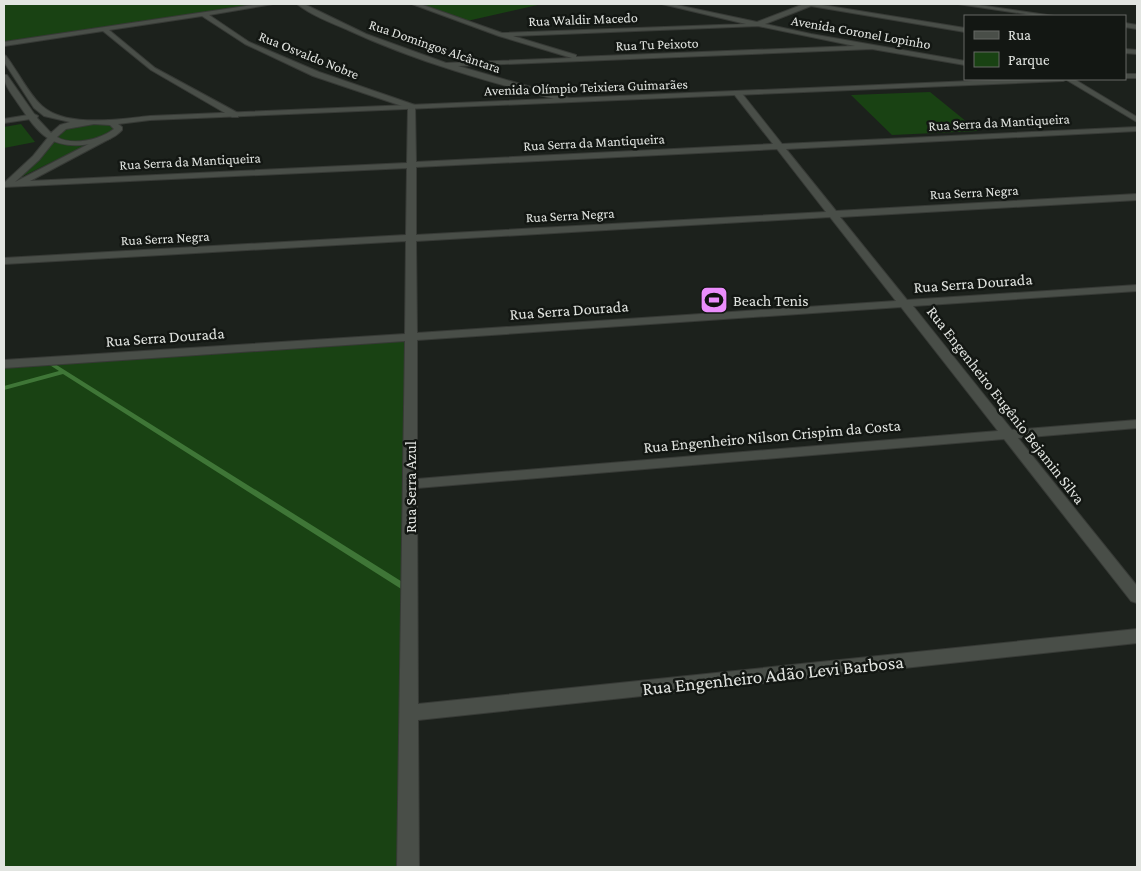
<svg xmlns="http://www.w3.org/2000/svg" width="1141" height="871" viewBox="0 0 1141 871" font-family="'Crimson Pro',serif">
  <rect width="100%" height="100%" fill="#1c211c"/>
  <g fill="#194213">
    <polygon points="4,4 263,4 4,43"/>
    <polygon points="419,4 542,4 467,21"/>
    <polygon points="930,92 978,131 892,135 851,95"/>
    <path d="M83,123L112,124L115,130C97,141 77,145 57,138L56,134L59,131Z"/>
    <polygon points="21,124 35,142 4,148 4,127"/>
    <polygon points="53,141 95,141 17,179"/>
    <polygon points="411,337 408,867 4,867 4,364"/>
  </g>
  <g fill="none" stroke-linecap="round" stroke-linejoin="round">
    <polygon fill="#3f7637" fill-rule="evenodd" points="47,359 412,588 414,590 412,592 409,593 406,592 63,374 4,390 4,386 59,371 45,362 44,361"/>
    <defs>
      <g id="minor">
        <path d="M260,4H273L209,15L249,42L319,72L415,105L416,162L773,144L733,93L737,91H740L782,144L1137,127V131L786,149L836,211L1137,194V200L840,217L907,300L1137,285V291L913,306L1012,430L1137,420V428L1018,438L1137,586V603L1131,601L1004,439L417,488L418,704L1137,629V643L418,720L419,867H397L405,341L4,368V360L405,334L406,241L4,264V258L406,235L407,168L4,187V183L33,156L50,135H56V139L39,160L15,182L108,134H111V138L30,181L407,163L408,108L313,76L245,44L202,16L109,30L155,68L238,113V117H232L151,70L103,31L4,46V42ZM777,149L826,212L416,235V167ZM830,217L896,301L417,333L416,241ZM901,307L998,431L417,479V340Z"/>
        <path d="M297,4H304L366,34L446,63L572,58L499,36L412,4H420L502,33L746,24L662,4H672L757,22L804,4H816L965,28V32L811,6L765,24L811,34L965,61V65L872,49L458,66L569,98V102H566C492,83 417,62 348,30C331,23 311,15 297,4ZM758,26L855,46L576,57V55L513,36Z"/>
        <polygon points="958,4 972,4 1054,16 1039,16"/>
        <polygon points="1125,23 1137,25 1137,29 1125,27"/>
        <polygon points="1125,49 1137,50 1137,54 1125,53"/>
        <polygon points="1065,79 1074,79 1137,117 1137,122"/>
        <polygon points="34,114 38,116 37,118 4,123 4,119"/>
      </g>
      <g id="tertiary">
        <path d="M4,55L6,56C17,70 29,95 42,106C66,128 120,119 150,116L1018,79H1067L1063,81L150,120L118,124L122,127V130C114,139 103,142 91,144C49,150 39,134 17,102C11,93 4,85 4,75H7L37,118L51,133L60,125L70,122L44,116L34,108L4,62ZM94,124L110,125L114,129C100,140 72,146 57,137L66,129Z"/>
        <rect x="1125" y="74" width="12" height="4"/>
      </g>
    </defs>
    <use href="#minor" stroke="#373a36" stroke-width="2"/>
    <use href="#tertiary" stroke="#373a36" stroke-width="2"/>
    <use href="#minor" fill="#494e48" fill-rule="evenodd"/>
    <use href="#tertiary" fill="#494e48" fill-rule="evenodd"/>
  </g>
  <defs>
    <symbol id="stadium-square" viewBox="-11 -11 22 22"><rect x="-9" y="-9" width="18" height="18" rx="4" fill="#eb8dfc" stroke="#131713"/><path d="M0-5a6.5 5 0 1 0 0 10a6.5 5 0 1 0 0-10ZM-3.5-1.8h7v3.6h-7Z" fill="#111"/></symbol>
  </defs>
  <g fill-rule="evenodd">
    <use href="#stadium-square" x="698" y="284" width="32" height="32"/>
  </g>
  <g text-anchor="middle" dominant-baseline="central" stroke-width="5" stroke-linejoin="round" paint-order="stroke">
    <g font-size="14" fill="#e2e5e1" stroke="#131713">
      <text transform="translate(583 19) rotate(-2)">Rua Waldir Macedo</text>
      <text transform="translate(861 32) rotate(10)">Avenida Coronel Lopinho</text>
      <text transform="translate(657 44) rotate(-2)">Rua Tu Peixoto</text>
      <text transform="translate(435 46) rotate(19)">Rua Domingos Alcântara</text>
      <text transform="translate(309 55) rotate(22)">Rua Osvaldo Nobre</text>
      <text transform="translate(586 87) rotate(-2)">Avenida Olímpio Teixiera Guimarães</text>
      <text transform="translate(999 122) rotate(-3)">Rua Serra da Mantiqueira</text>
      <text transform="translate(594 142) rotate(-3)">Rua Serra da Mantiqueira</text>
      <text transform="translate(190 161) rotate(-3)">Rua Serra da Mantiqueira</text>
      <text transform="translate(974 192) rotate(-3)">Rua Serra Negra</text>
      <text transform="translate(570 215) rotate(-3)">Rua Serra Negra</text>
      <text transform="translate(165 238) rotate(-3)">Rua Serra Negra</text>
    </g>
    <g font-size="16" fill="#e2e5e1" stroke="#131713">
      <text transform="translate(973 283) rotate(-4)">Rua Serra Dourada</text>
      <text transform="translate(569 310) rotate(-4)">Rua Serra Dourada</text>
      <text transform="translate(165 337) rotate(-4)">Rua Serra Dourada</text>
      <text transform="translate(1006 405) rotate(52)">Rua Engenheiro Eugênio Bejamin Silva</text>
      <text transform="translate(772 436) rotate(-5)">Rua Engenheiro Nilson Crispim da Costa</text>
      <text transform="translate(410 487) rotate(-90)">Rua Serra Azul</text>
    </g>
    <g font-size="16" fill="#e2e5e1" stroke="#131713" text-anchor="start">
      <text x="733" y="300">Beach Tenis</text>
    </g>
    <g font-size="19" fill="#e2e5e1" stroke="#131713">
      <text transform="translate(773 675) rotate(-6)">Rua Engenheiro Adão Levi Barbosa</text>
    </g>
  </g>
  <rect width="1141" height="871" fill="none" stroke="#e2e5e1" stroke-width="10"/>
  <rect x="964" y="15" width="162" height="65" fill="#131713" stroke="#666965"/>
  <rect x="974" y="31" width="25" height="8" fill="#494e48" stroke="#666965"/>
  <text x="1008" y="40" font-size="15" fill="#e2e5e1">Rua</text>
  <rect x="974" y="52" width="25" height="15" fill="#194213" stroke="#666965"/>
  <text x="1008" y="65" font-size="15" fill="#e2e5e1">Parque</text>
</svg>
